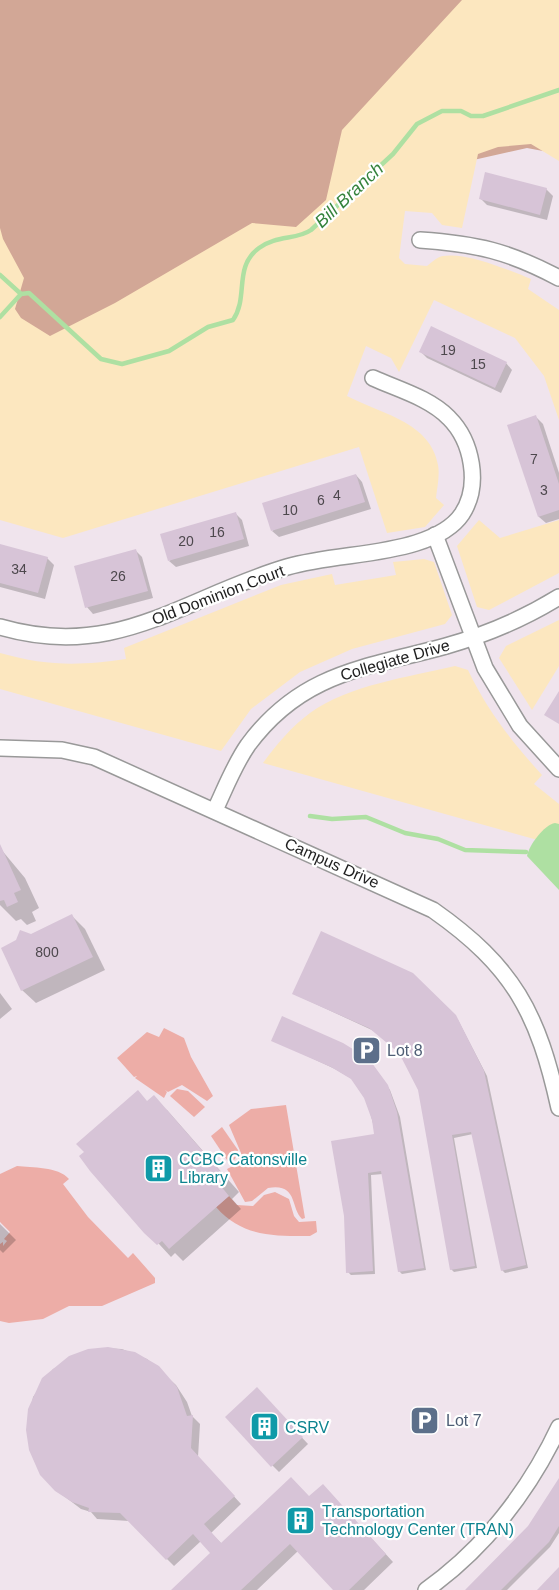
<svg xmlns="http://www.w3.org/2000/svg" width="559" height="1590" viewBox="0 0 559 1590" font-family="Helvetica,sans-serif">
  <rect width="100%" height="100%" fill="#f0e4ed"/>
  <g fill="#edada7">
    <polygon points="164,1028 184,1038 191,1057 213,1096 207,1101 182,1085 168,1092 165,1090 167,1092 164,1098 135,1078 137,1076 134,1077 117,1058 147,1032 159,1037"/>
    <polygon points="177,1089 188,1091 205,1107 194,1117 170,1096"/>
    <path d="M286,1105L305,1218L302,1219C290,1207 298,1183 268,1188L252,1201L245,1202L227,1169L233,1166L241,1153L229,1125L251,1109Z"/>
    <polygon points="222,1127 238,1150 235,1159 229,1163 211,1136"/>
    <path d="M17,1166C32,1168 58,1166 69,1179L63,1184L88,1217L128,1258L133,1253L155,1278V1283L102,1306H69L43,1319L9,1323L0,1321V1244L3,1242V1246L7,1241L4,1239L10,1232L0,1222V1174Z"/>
    <path d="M275,1192L289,1199L294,1216L299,1222L316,1221L317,1232L310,1236C274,1236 242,1237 216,1207L229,1196L237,1205L253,1206L264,1195Z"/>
  </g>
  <polygon fill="#d2a796" points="0,0 559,0 559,154 527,148 469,161 0,505"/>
  <g fill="#fce7bf">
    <path d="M462,0H559V161L531,144L498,147L478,154L462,228L442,225L432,213L405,211L399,258L405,264L427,266C431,263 437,257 443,256C466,252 509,270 531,279L528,289L559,310V420L544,376L515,338L434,300L399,372L391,358L366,346L347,396C379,413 431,422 438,465C440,475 437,488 436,498L444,505L425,527L387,533L359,447L63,538L0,520V228L3,239L24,278L15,309L21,318L50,336L115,303L252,223L296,227L326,200L342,130Z"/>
    <polygon points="479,520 500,538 559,520 559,573 489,610 477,607 457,546"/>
    <path d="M424,559L434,562L452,615L445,624L352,649L300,672L251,709L221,751L0,689V653C46,666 79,666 126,659L124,648L281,585L332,574L335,585L396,575L393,562Z"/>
    <polygon points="559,620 559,666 532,710 499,658 506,646"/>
    <path d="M455,666L468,670C487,710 512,742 542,775L534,784L559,804V846L263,763C276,745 292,726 310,713C348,685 409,677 455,666Z"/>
  </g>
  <path fill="#aee0a2" d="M555,823L559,824V890L527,856C529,845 544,825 555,823Z"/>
  <g fill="#0003">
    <polygon points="546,189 553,196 547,220 487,205 480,198"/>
    <polygon points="421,352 506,363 512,370 501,393 427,358"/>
    <polygon points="536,417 543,424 559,473 559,519 546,523 539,517"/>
    <polygon points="356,475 362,482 371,509 279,537 272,531"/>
    <polygon points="235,513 242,520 249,546 176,567 169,561"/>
    <polygon points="0,546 47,558 54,565 45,599 0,587"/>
    <polygon points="136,551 142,557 153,598 93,614 87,607"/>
    <polygon points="0,848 25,878 39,908 32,912 36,921 27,925 21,919 16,921 0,905"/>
    <polygon points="72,916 85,929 105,970 36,1003 22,990 31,936"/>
    <polygon points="0,993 12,1009 0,1019"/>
    <polygon points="294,994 458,1020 487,1076 528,1268 505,1273 502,1270 473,1134 454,1138 477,1268 454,1272 451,1269 420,1089 401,1053 374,1031"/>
    <polygon points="273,1040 372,1064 390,1090 400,1117 426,1270 402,1274 399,1271 383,1174 371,1175 375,1274 351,1275 348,1272 345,1216 376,1135 366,1097 354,1080 335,1069"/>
    <polygon points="148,1103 167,1110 239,1192 232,1199 241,1209 183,1261 175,1253 171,1257 91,1170 86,1152"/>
    <polygon points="0,1224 16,1240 3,1253 0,1250"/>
    <polygon points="102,1348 122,1349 147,1359 176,1385 187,1402 192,1416 200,1424 198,1457 241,1504 211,1533 222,1544 309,1498 330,1493 393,1562 364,1590 335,1590 298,1551 257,1590 184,1590 212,1554 201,1541 174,1566 129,1521 97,1519 91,1512 81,1509 56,1490 27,1430 33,1397 53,1369"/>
    <polygon points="263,1396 308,1444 279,1472 272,1465"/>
    <polygon points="559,1480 559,1533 550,1547 507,1590 467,1590 529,1527"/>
  </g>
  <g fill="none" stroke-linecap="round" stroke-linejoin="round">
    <g stroke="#aee0a2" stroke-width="4.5">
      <polyline points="0,275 21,294"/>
      <path d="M0,317L21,294L29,293L101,359L122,364L169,351L208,327L233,320C249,297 233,267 259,248C276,235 297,240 311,230L393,154L417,124L442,111H461L471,116H483L559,90"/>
      <polyline points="310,816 332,819 366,817 405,833 438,839 465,850 526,852"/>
    </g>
  </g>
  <g fill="#d7c4d7">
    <polygon points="485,172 547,188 540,215 479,199"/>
    <polygon points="431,326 507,362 495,388 419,352"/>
    <polygon points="536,415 559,484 559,510 538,517 507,425"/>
    <polygon points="356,474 365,502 271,531 262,503"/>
    <polygon points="236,512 244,539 168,561 160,534"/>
    <polygon points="0,544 48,557 38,593 0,583"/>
    <polygon points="136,549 148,591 85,608 74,566"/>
    <polygon points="559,691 559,724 544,715"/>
    <polygon points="0,844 21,890 14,893 18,902 7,907 4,900 0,901"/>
    <polygon points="72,914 93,957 21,991 1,948 16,940 20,930 31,934"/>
    <polygon points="321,931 413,973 456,1015 484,1071 526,1265 501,1271 471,1132 452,1135 475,1266 450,1270 418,1090 399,1053 369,1028 292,994"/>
    <polygon points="282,1016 343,1043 369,1059 388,1085 397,1112 424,1268 398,1272 381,1171 368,1173 373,1271 346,1273 344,1216 331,1141 374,1134 372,1120 364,1098 351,1079 331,1067 271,1041"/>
    <polygon points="138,1090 147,1101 154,1095 227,1179 220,1185 229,1196 169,1249 162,1241 157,1245 144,1233 90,1171 79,1156 84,1152 76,1144"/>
    <polygon points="108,1347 135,1352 159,1366 177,1387 187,1416 193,1415 191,1448 235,1496 204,1524 221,1543 291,1477 309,1496 323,1484 386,1554 349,1590 333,1590 290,1544 241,1590 171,1590 210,1553 193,1534 166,1560 120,1513 88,1512 89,1508 72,1502 55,1491 40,1475 29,1450 26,1430 28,1409 42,1378 69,1356 88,1349"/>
    <polygon points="257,1387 303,1437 271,1467 225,1417"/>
    <polygon points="559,1478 559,1526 549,1542 501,1590 465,1590 528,1526"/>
    <polygon points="559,1567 559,1590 537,1590"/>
  </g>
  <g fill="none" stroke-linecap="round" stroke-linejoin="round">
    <defs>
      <g id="minor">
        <path d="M420,240C477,244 508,251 559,278"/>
        <polyline points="435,535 485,668 520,726 559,769"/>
        <path d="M0,627C117,661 182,598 287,567C329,555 375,556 416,543C432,538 452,529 462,514C481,485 472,441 449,418C430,398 397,389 373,378"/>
        <path d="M0,748L62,750L94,757L433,910C514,967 538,1013 559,1108"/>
        <path d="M215,810C225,789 234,765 248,745C302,672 366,668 446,646C485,635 525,618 559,597"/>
        <path d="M426,1590C484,1549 529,1491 559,1427"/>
      </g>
    </defs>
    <use href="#minor" stroke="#999" stroke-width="18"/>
    <use href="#minor" stroke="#fff" stroke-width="15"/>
  </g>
  <defs>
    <symbol id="parking-square" viewBox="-11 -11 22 22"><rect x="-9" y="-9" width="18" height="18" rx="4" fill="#5c6f8a" stroke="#fff"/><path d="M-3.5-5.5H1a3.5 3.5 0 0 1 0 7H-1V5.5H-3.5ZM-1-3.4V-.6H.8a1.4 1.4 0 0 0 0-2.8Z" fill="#fff"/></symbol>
    <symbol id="building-square" viewBox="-11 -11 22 22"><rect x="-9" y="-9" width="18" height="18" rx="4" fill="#0f9aa8" stroke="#fff"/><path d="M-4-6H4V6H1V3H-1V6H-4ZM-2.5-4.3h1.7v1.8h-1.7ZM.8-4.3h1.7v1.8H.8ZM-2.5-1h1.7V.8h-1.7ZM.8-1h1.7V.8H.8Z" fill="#fff"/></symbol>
  </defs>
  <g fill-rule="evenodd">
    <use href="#parking-square" x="350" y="1034" width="33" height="33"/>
    <use href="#building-square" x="142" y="1152" width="33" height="33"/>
    <use href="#parking-square" x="408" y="1404" width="33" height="33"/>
    <use href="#building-square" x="248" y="1410" width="33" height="33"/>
    <use href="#building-square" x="284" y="1504" width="33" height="33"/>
  </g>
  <g text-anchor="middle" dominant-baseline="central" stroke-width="4.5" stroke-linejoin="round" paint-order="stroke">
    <g font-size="14" fill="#4d484d">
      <text x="448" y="350">19</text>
      <text x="478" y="364">15</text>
      <text x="534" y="459">7</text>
      <text x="544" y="490">3</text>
      <text x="337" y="495">4</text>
      <text x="321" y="500">6</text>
      <text x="290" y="510">10</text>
      <text x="217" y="532">16</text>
      <text x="186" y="541">20</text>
      <text x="19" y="569">34</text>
      <text x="118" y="576">26</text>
      <text x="47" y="952">800</text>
    </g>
    <g font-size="16" fill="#1f1f1f" stroke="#fff">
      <text transform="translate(218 595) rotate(-21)">Old Dominion Court</text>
      <text transform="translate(395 660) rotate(-16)">Collegiate Drive</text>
      <text transform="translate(332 863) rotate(24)">Campus Drive</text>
    </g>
    <g font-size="16" fill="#4e5e75" stroke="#fff" text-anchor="start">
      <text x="387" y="1050">Lot 8</text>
      <text x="446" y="1420">Lot 7</text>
    </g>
    <g font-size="16" fill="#0d838f" stroke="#fff" text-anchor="start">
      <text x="179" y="1159">CCBC Catonsville<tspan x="179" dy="18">Library</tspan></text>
      <text x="285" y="1427">CSRV</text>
      <text x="322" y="1511">Transportation<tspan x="322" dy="18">Technology Center (TRAN)</tspan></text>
    </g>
    <g font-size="18" font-style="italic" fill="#35833c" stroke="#fff">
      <text transform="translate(349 195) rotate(-43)">Bill Branch</text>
    </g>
  </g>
</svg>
